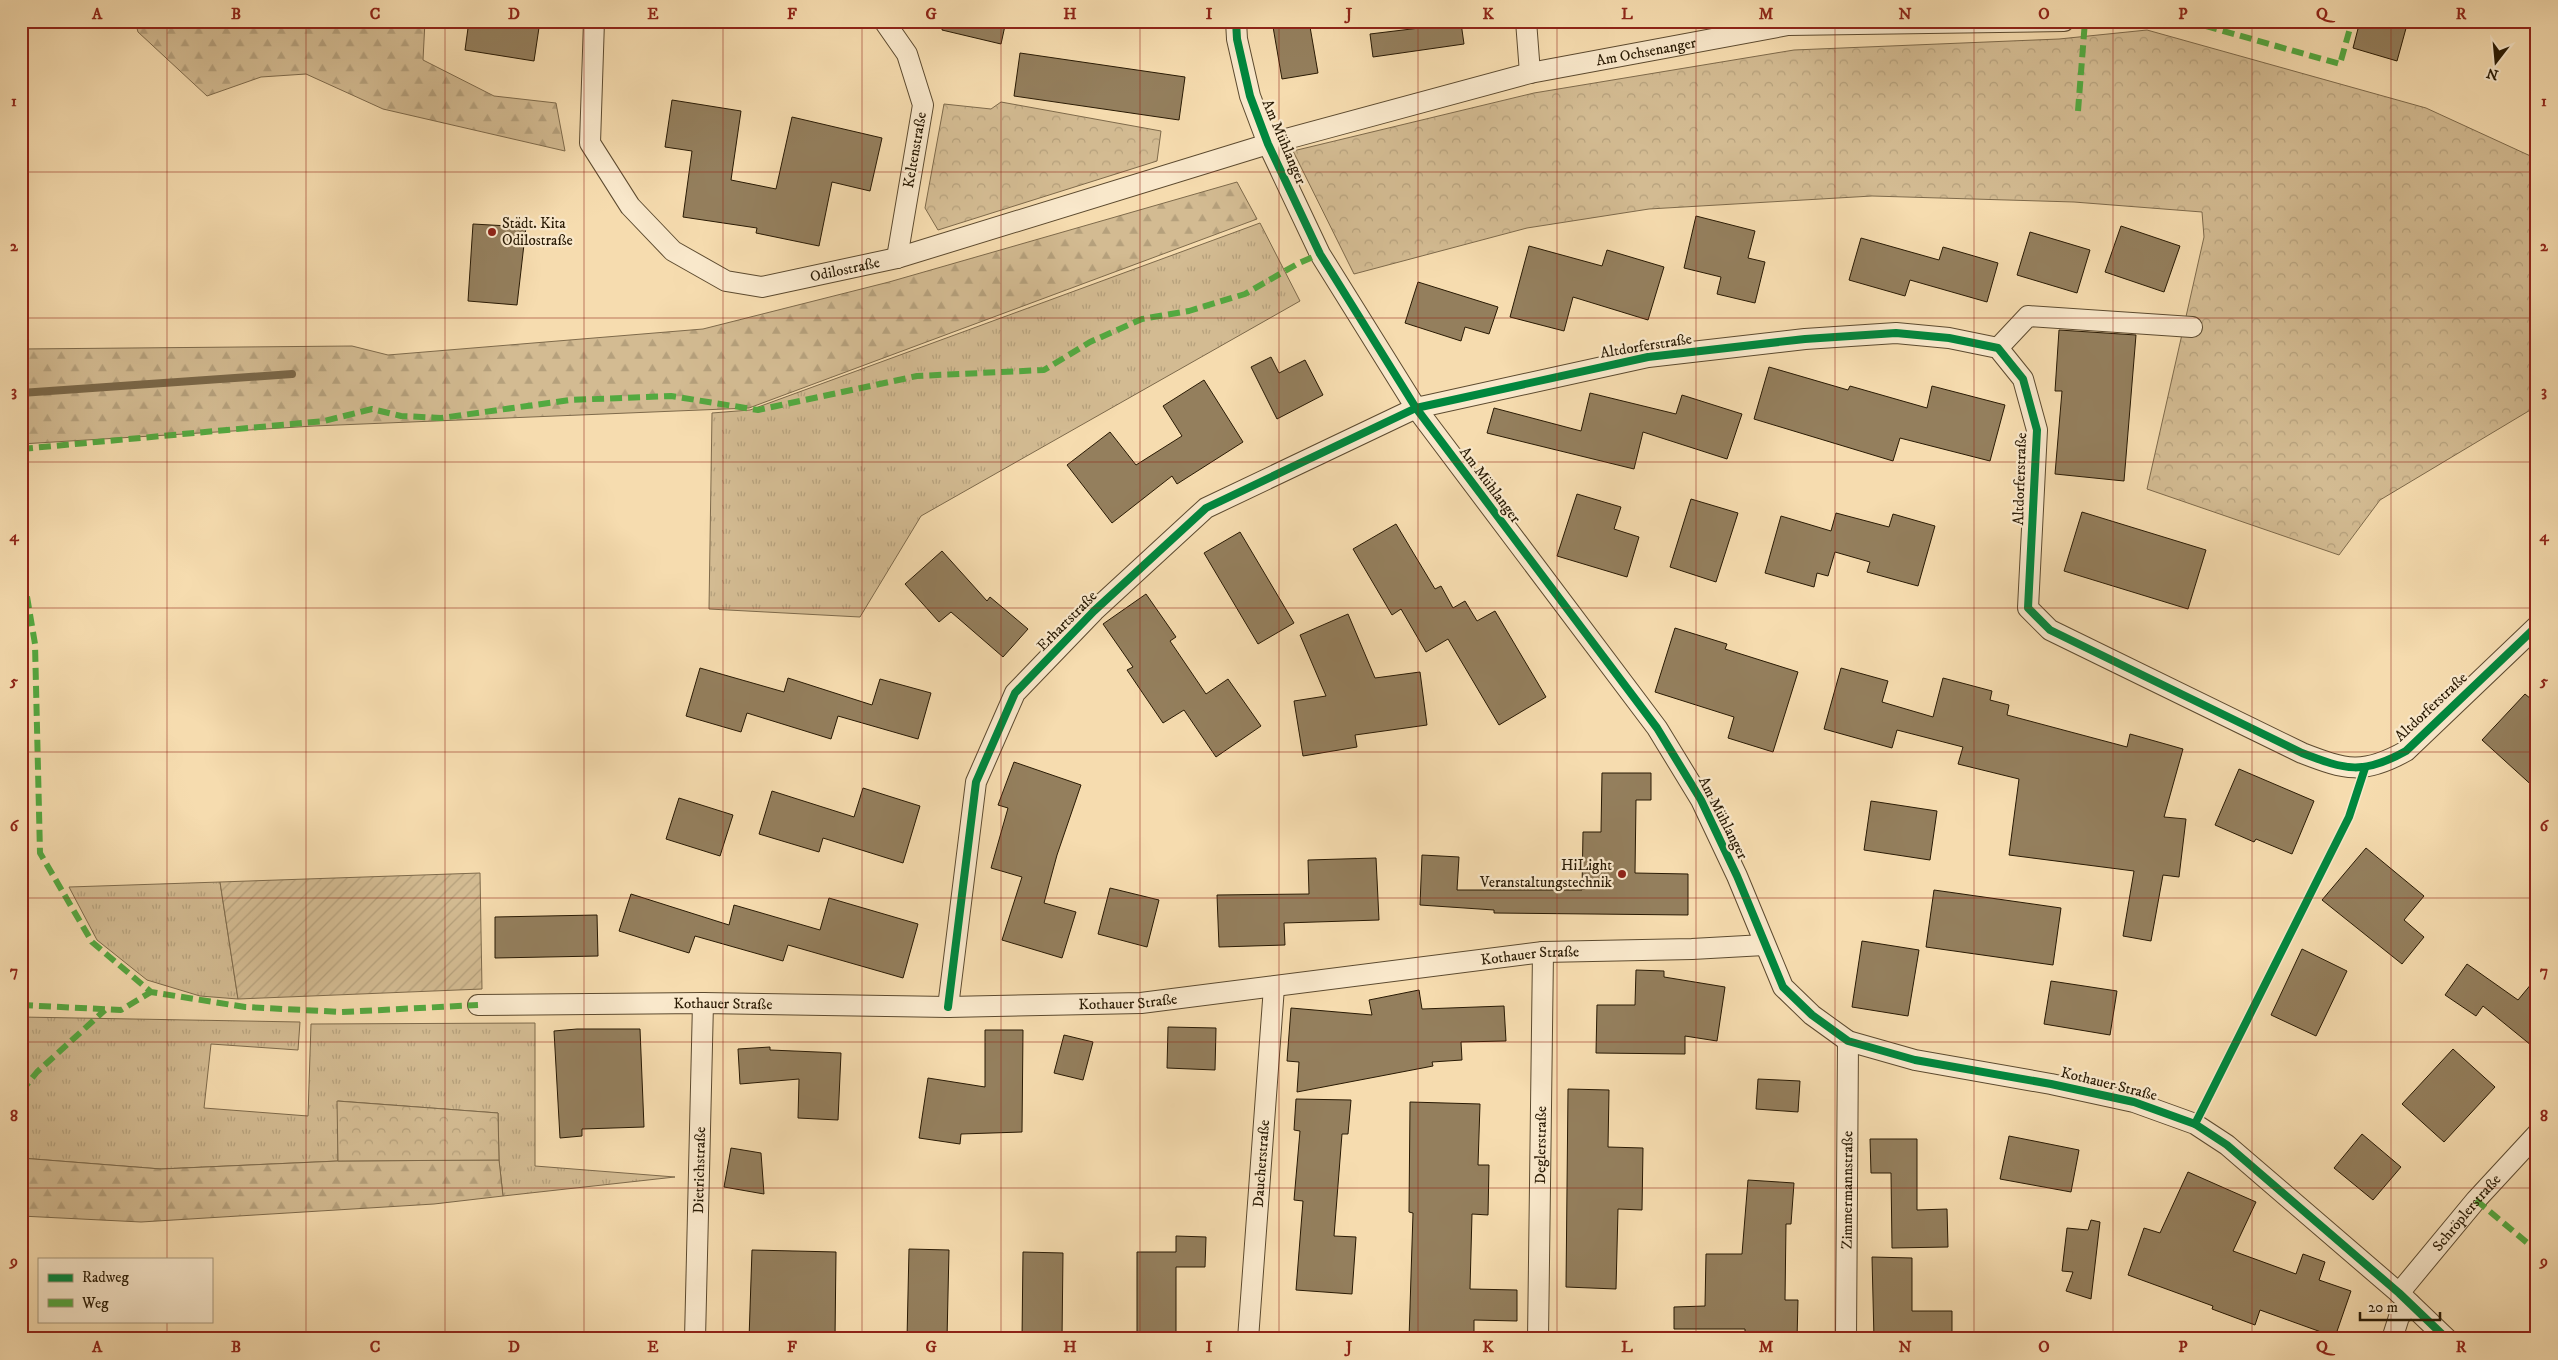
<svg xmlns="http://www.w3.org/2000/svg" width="2558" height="1360" viewBox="0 0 2558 1360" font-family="'IM FELL DW Pica',serif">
  <defs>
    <pattern id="grass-tufts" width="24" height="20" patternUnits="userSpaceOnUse" patternTransform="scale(1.25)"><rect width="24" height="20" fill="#d3bb92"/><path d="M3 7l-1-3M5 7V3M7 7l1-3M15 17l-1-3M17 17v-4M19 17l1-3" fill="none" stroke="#b5a07c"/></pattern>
    <pattern id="forest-firs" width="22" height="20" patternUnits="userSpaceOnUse" patternTransform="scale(1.25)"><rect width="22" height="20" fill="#d3bb92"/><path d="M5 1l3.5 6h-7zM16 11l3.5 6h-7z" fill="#b5a07c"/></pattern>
    <pattern id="park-crowns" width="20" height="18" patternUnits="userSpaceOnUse" patternTransform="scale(1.25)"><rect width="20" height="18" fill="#d3bb92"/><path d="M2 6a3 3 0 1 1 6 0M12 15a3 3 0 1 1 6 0" fill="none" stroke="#b5a07c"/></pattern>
    <pattern id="garden-furrows" width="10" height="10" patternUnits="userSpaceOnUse" patternTransform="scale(1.25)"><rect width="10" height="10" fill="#d3bb92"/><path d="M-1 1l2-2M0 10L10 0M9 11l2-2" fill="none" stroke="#b5a07c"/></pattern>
  </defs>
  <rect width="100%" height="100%" fill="#f6dcaf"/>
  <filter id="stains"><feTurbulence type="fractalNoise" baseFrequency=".004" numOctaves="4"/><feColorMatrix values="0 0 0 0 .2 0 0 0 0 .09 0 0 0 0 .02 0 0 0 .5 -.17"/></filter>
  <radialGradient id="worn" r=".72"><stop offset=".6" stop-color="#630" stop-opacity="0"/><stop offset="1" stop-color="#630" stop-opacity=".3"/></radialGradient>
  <g fill="url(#grass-tufts)" stroke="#7e6a4b">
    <polygon points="1260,223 1300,301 921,516 860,617 709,609 712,413 750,410"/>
    <polygon points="220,882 238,999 200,996 147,980 97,940 69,887"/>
    <polygon points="21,1017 300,1022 298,1050 211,1044 204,1108 308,1116 311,1024 535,1023 535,1166 675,1177 503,1196 499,1160 498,1113 338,1101 338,1161 161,1169 21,1158"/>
  </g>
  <g fill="url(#forest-firs)" stroke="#7e6a4b">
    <polygon points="135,21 425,21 423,60 494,96 556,103 565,151 383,109 306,74 261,77 207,96 138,32"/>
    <polygon points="1237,182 1257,219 749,408 314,426 21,444 21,349 352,346 388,355 703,329 889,282"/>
    <polygon points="21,1158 161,1169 338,1161 499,1160 503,1196 434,1204 141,1222 21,1216"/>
  </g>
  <g fill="url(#park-crowns)" stroke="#7e6a4b">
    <polygon points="2147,30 2426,108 2537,159 2537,406 2380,500 2339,555 2147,489 2204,237 2202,212 2074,202 1872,196 1649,209 1527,228 1354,274 1293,151 1534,93 1794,50 2059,39"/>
    <polygon points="1001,102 1161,131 1157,161 938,230 925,208 944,104 991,109"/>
    <polygon points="337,1101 498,1113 499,1160 338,1161"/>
  </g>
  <polygon fill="url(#garden-furrows)" stroke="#7e6a4b" points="480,873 482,989 238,999 220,882"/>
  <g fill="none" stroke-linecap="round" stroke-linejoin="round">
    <polyline stroke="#7a6748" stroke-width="8" points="21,393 292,374"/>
  </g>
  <g fill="#947f5d" stroke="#291a04">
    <polygon points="469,21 540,21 534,61 465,50"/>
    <polygon points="943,21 1006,21 1001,44 942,30"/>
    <polygon points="1272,21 1309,21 1318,73 1282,79"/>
    <polygon points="2360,21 2408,21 2397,61 2353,48"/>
    <polygon points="1461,23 1464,44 1373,57 1370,34"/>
    <polygon points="1020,53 1185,77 1179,120 1014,96"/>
    <polygon points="672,100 741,111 731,180 776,189 792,117 882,138 870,191 832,182 819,246 756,233 757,228 683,217 692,151 665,147"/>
    <polygon points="1696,216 1755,231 1748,258 1765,262 1755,303 1717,294 1721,277 1684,268"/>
    <polygon points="473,224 526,227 517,305 468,301"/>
    <polygon points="2121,226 2180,246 2164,292 2105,272"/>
    <polygon points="2030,232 2090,250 2077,293 2017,275"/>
    <polygon points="1861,238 1939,260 1943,247 1998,263 1987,302 1910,280 1905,296 1849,280"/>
    <polygon points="1529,246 1602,266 1607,250 1664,267 1648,320 1573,297 1564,331 1510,317"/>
    <polygon points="1418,282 1498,307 1489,334 1465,327 1461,341 1405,323"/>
    <polygon points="2059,330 2136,335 2124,481 2055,474 2062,391 2055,391"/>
    <polygon points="1271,357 1279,373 1305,360 1323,395 1277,419 1251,367"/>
    <polygon points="1769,367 1848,390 1850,386 1927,408 1932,386 2005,405 1990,461 1900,438 1893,461 1754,419"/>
    <polygon points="1204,380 1243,442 1177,484 1172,476 1112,523 1067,465 1110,432 1136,465 1182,436 1163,406"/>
    <polygon points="1590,393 1676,414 1682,395 1742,414 1727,459 1643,432 1634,469 1487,433 1494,408 1581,431"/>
    <polygon points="1577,494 1621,507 1614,529 1639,537 1627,577 1557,556"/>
    <polygon points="1691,499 1738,513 1716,582 1670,567"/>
    <polygon points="2082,512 2206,550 2188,609 2064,571"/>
    <polygon points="1836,513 1889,527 1893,514 1935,526 1918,586 1867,572 1870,562 1835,552 1828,576 1817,573 1814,587 1765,573 1781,516 1831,531"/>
    <polygon points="1396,524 1435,589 1441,586 1453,608 1465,601 1477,621 1495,611 1546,697 1499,725 1448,639 1426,652 1401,609 1392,615 1353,549"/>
    <polygon points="1240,532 1294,623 1258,644 1204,553"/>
    <polygon points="942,551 987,601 990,597 1028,629 1003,657 951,612 939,622 905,584"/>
    <polygon points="1146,594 1176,637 1170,641 1206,694 1228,679 1261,726 1216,757 1184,710 1163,723 1127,670 1133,667 1103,624"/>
    <polygon points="1348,614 1375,678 1420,672 1427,725 1355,735 1357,747 1303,756 1294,701 1326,696 1300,635"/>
    <polygon points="1675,628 1727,644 1725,649 1798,672 1773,752 1728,738 1734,717 1655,692"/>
    <polygon points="700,668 784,692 788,678 872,705 880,679 931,693 918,739 838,716 831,739 747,713 741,732 686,716"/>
    <polygon points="1841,668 1888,681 1882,702 1933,717 1943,678 1992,691 1990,700 2009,705 2007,715 2127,747 2130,734 2183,749 2164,817 2186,819 2179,877 2163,875 2151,941 2123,936 2134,871 2009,855 2019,779 1958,764 1963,747 1897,730 1892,748 1824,729"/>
    <polygon points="2525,694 2537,704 2537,790 2482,740"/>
    <polygon points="1014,762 1081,785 1057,855 1044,903 1076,912 1062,958 1002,940 1022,877 991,868 1008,808 998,805"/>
    <polygon points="2239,769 2314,801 2292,854 2256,839 2254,842 2215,825"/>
    <polygon points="1602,773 1651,773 1651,800 1636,800 1635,873 1688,874 1688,915 1494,913 1494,910 1420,905 1422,855 1459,857 1457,890 1582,890 1583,832 1601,832"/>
    <polygon points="863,788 920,806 903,863 823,838 819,852 759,834 772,791 854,817"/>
    <polygon points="679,798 733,815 720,856 666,839"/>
    <polygon points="1871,801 1937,811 1930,860 1864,850"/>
    <polygon points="2366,848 2424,896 2404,920 2424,937 2402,964 2322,900"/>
    <polygon points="1376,858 1379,920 1284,923 1285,945 1219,947 1217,895 1309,894 1308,860"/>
    <polygon points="1110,888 1159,900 1147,947 1098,934"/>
    <polygon points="1934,890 2061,908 2053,965 1926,947"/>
    <polygon points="631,894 729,925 734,905 820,930 829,898 918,924 903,978 788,945 783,961 695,936 689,953 619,931"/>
    <polygon points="597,915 598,956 495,958 495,917"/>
    <polygon points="1862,941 1919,950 1908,1016 1852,1007"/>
    <polygon points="2302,949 2347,971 2316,1036 2271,1015"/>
    <polygon points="2467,964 2518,1000 2537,977 2537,1050 2483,1006 2476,1016 2445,995"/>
    <polygon points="1636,970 1664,971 1664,977 1725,987 1717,1041 1685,1036 1685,1054 1596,1053 1597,1005 1635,1005"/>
    <polygon points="2051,981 2117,991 2110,1035 2044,1024"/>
    <polygon points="1419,990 1422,1009 1504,1006 1506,1041 1461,1042 1462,1060 1432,1062 1433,1066 1297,1092 1299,1062 1287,1061 1291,1008 1372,1015 1369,1000"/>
    <polygon points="1168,1027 1216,1028 1215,1070 1167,1068"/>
    <polygon points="577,1029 640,1029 644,1127 582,1129 582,1136 560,1138 554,1031"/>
    <polygon points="985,1030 1023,1030 1022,1132 961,1134 960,1144 919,1138 928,1078 985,1087"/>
    <polygon points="1064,1035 1093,1042 1083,1080 1054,1073"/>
    <polygon points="770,1047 770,1050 841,1053 838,1120 798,1118 799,1079 740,1084 738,1049"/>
    <polygon points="2453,1049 2495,1087 2444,1142 2402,1104"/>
    <polygon points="1758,1079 1800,1081 1798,1112 1756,1109"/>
    <polygon points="1568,1089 1609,1090 1608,1147 1643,1148 1642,1210 1618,1209 1616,1289 1566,1287"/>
    <polygon points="1296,1099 1351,1100 1348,1134 1342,1134 1334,1236 1356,1237 1352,1294 1296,1290 1303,1201 1294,1200 1300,1131 1294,1130"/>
    <polygon points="1410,1102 1480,1104 1478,1165 1489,1165 1488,1215 1472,1214 1470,1289 1517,1290 1517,1321 1474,1320 1474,1339 1409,1339 1413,1213 1409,1212"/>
    <polygon points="2362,1134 2401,1167 2373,1200 2334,1168"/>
    <polygon points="2009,1136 2079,1150 2071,1192 2000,1179"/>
    <polygon points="1870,1139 1917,1139 1917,1210 1947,1209 1948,1247 1892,1248 1891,1173 1871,1173"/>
    <polygon points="731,1148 761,1153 764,1194 724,1187"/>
    <polygon points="2188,1172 2256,1202 2233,1251 2296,1274 2303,1254 2325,1262 2319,1280 2351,1291 2335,1337 2260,1310 2255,1325 2212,1309 2213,1306 2128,1275 2144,1228 2160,1233"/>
    <polygon points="1748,1180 1794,1183 1791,1224 1786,1224 1785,1300 1798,1300 1797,1339 1745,1339 1745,1329 1674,1329 1674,1307 1705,1306 1706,1254 1742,1254"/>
    <polygon points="2091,1220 2100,1222 2091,1299 2066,1291 2073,1272 2062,1271 2067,1228 2088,1230"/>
    <polygon points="1176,1236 1206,1237 1205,1267 1176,1267 1176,1339 1137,1339 1137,1252 1176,1252"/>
    <polygon points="909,1249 949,1250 947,1339 907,1339"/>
    <polygon points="752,1250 836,1252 835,1339 749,1339"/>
    <polygon points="1023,1252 1063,1253 1062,1339 1022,1339"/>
    <polygon points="1872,1257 1912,1258 1912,1311 1952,1311 1952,1339 1874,1339"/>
  </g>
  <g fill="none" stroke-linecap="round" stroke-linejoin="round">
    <defs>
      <g id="street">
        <path id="s1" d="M594,21L590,143L630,206L673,251L726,281L762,287L897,258L1268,144L1530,73L1788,25L2064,21"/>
        <polyline points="884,21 907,54 923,105 897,258"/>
        <polyline points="1236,21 1237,39 1250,96 1268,144 1320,254 1416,408 1657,728 1701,800 1737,876 1783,987 1812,1015 1848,1041 1915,1060 2051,1084 2134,1102 2195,1124 2227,1145 2399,1293 2447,1339"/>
        <polyline points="1526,21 1530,73"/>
        <polyline points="1998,348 2028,316 2192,327"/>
        <path id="s2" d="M478,1005L703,1003L948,1007L1141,1003L1543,952L1692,949L1764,945"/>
        <path d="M948,1007L976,782L1015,693L1094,611L1206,508L1416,408L1648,357L1805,339L1896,333L1949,338L1998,348L2023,379L2037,430L2028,608L2050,630L2302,753C2346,770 2363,775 2406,751L2537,626"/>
        <path id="s3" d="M2399,1293L2476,1200L2537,1134"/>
        <path id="s4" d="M695,1339L703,1003"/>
        <path id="s5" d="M1248,1339L1274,987"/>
        <path id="s6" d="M1538,1339L1543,952"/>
        <path id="s7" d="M1846,1339L1848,1041"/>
        <polyline points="2392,1339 2399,1317 2410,1304"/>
      </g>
    </defs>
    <use href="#street" stroke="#5c4a2f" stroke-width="22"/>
    <use href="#street" stroke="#f9e8cb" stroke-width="20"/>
    <g stroke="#53a940" stroke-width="6" stroke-dasharray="12 6" stroke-linecap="butt">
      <polyline points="2188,21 2340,64 2352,21"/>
      <polyline points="2078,111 2085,21"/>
      <polyline points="21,449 324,421 372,409 401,416 441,418 570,400 671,396 758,410 917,376 1044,370 1090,342 1142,319 1189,311 1245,294 1299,263 1320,254"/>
      <polyline points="21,561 35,644 40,853 92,942 151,992 245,1007 342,1012 478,1005"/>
      <polyline points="21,1005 121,1010 151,992"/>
      <polyline points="21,1092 37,1072 105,1010"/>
      <polyline points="2476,1200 2537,1251"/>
    </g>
    <defs>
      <g id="cycleway">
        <polyline points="1236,21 1237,39 1250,96 1268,144 1320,254 1416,408 1657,728 1701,800 1737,876 1783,987 1812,1015 1848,1041 1915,1060 2051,1084 2134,1102 2195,1124 2227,1145 2399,1293 2447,1339"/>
        <path d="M948,1007L976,782L1015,693L1094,611L1206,508L1416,408L1648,357L1805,339L1896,333L1949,338L1998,348L2023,379L2037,430L2028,608L2050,630L2302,753C2346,770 2363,775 2406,751L2537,626"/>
        <polyline points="2195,1124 2349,817 2365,768"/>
      </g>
    </defs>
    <use href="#cycleway" stroke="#f9e8cb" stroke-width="11"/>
    <use href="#cycleway" stroke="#00873e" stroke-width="8"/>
  </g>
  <path fill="none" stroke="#8f2418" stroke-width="1" stroke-opacity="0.55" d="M167,21V1259M306,21V1339M445,21V1339M584,21V1339M723,21V1339M862,21V1339M1001,21V1339M1140,21V1339M1279,21V1339M1418,21V1339M1557,21V1339M1696,21V1339M1835,21V1339M1974,21V1339M2113,21V1339M2252,21V1339M2391,21V1339M21,172H2537M21,318H2537M21,462H2537M21,608H2537M21,752H2537M21,898H2537M21,1042H2537M21,1188H2537M167,1321V1339"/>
  <g fill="#8f2418" stroke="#f9e8cb" stroke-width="2">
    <circle cx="492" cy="232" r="5"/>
    <circle cx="1622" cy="874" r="5"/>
  </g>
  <g text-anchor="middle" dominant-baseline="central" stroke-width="4.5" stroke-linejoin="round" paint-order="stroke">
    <g font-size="15" fill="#291a04" stroke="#f9e8cb">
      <text stroke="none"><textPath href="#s1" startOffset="1272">Am Ochsenanger</textPath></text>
      <text transform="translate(1284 142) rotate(67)">Am Mühlanger</text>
      <text transform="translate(915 150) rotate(-80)">Keltenstraße</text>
      <text stroke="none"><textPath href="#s1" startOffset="441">Odilostraße</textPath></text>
      <text transform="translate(1646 346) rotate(-9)">Altdorferstraße</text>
      <text transform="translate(2020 479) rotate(-88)">Altdorferstraße</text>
      <text transform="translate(1490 485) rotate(53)">Am Mühlanger</text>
      <text transform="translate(1067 621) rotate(-45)">Erhartstraße</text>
      <text transform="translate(2431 707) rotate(-43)">Altdorferstraße</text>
      <text transform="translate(1723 818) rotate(63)">Am Mühlanger</text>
      <text stroke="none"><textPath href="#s2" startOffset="1055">Kothauer Straße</textPath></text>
      <text stroke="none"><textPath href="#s2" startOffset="650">Kothauer Straße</textPath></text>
      <text stroke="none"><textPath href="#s2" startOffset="245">Kothauer Straße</textPath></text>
      <text transform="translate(2109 1084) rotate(14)">Kothauer Straße</text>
      <text stroke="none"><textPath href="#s6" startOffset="194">Deglerstraße</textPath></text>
      <text stroke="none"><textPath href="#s5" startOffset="176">Daucherstraße</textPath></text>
      <text stroke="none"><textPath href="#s4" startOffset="169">Dietrichstraße</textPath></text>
      <text stroke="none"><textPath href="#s7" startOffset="149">Zimmermannstraße</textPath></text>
      <text stroke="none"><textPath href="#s3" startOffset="105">Schröplerstraße</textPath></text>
    </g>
    <g font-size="15" fill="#291a04" stroke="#f9e8cb" text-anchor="start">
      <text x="502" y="223">Städt. Kita<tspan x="502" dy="17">Odilostraße</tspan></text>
      <text x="1612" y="865" text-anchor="end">HiLight<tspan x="1612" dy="17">Veranstaltungstechnik</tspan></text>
    </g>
  </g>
  <rect width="2558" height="1360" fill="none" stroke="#f6dcaf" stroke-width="55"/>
  <rect x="38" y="1258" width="175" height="65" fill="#f9e8cb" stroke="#a6967b"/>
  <rect x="48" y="1274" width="25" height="8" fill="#00873e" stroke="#a6967b"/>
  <text x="82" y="1282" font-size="15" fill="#291a04">Radweg</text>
  <rect x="48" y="1299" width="25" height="8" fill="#53a940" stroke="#a6967b"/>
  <text x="82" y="1308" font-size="15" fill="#291a04">Weg</text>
  <g transform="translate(2496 62) rotate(196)" stroke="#f9e8cb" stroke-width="4" paint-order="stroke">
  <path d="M0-4L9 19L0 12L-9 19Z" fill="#291a04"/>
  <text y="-8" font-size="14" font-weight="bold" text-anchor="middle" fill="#291a04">N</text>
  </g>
  <path d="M2360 1312v8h80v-8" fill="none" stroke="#291a04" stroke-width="2.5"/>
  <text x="2368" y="1312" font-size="15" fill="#291a04" stroke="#f9e8cb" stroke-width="4" paint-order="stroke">20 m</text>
  <rect x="28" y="28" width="2502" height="1304" fill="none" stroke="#8f2418" stroke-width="2"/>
  <g font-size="16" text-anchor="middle" font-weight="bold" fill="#8f2418">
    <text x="97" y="19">A</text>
    <text x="236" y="19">B</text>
    <text x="375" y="19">C</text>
    <text x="514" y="19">D</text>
    <text x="653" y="19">E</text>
    <text x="792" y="19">F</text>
    <text x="931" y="19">G</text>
    <text x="1070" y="19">H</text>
    <text x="1209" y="19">I</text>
    <text x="1349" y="19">J</text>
    <text x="1488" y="19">K</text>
    <text x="1627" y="19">L</text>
    <text x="1766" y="19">M</text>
    <text x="1905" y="19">N</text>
    <text x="2044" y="19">O</text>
    <text x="2183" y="19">P</text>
    <text x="2322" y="19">Q</text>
    <text x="2461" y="19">R</text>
    <text x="14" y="106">1</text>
    <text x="2544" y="106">1</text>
    <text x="14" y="251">2</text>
    <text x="2544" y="251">2</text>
    <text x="14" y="396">3</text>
    <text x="2544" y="396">3</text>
    <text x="14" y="541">4</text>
    <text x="2544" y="541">4</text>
    <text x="14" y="686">5</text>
    <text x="2544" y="686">5</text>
    <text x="14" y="831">6</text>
    <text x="2544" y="831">6</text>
    <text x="14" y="976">7</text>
    <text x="2544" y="976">7</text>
    <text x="14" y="1121">8</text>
    <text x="2544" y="1121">8</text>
    <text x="14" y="1266">9</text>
    <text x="2544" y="1266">9</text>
    <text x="97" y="1352">A</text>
    <text x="236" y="1352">B</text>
    <text x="375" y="1352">C</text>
    <text x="514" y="1352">D</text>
    <text x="653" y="1352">E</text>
    <text x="792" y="1352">F</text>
    <text x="931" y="1352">G</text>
    <text x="1070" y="1352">H</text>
    <text x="1209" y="1352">I</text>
    <text x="1349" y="1352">J</text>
    <text x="1488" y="1352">K</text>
    <text x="1627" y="1352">L</text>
    <text x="1766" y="1352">M</text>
    <text x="1905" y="1352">N</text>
    <text x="2044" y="1352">O</text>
    <text x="2183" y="1352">P</text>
    <text x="2322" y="1352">Q</text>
    <text x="2461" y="1352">R</text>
  </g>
  <rect width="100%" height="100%" filter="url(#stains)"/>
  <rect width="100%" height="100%" fill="url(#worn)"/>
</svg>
